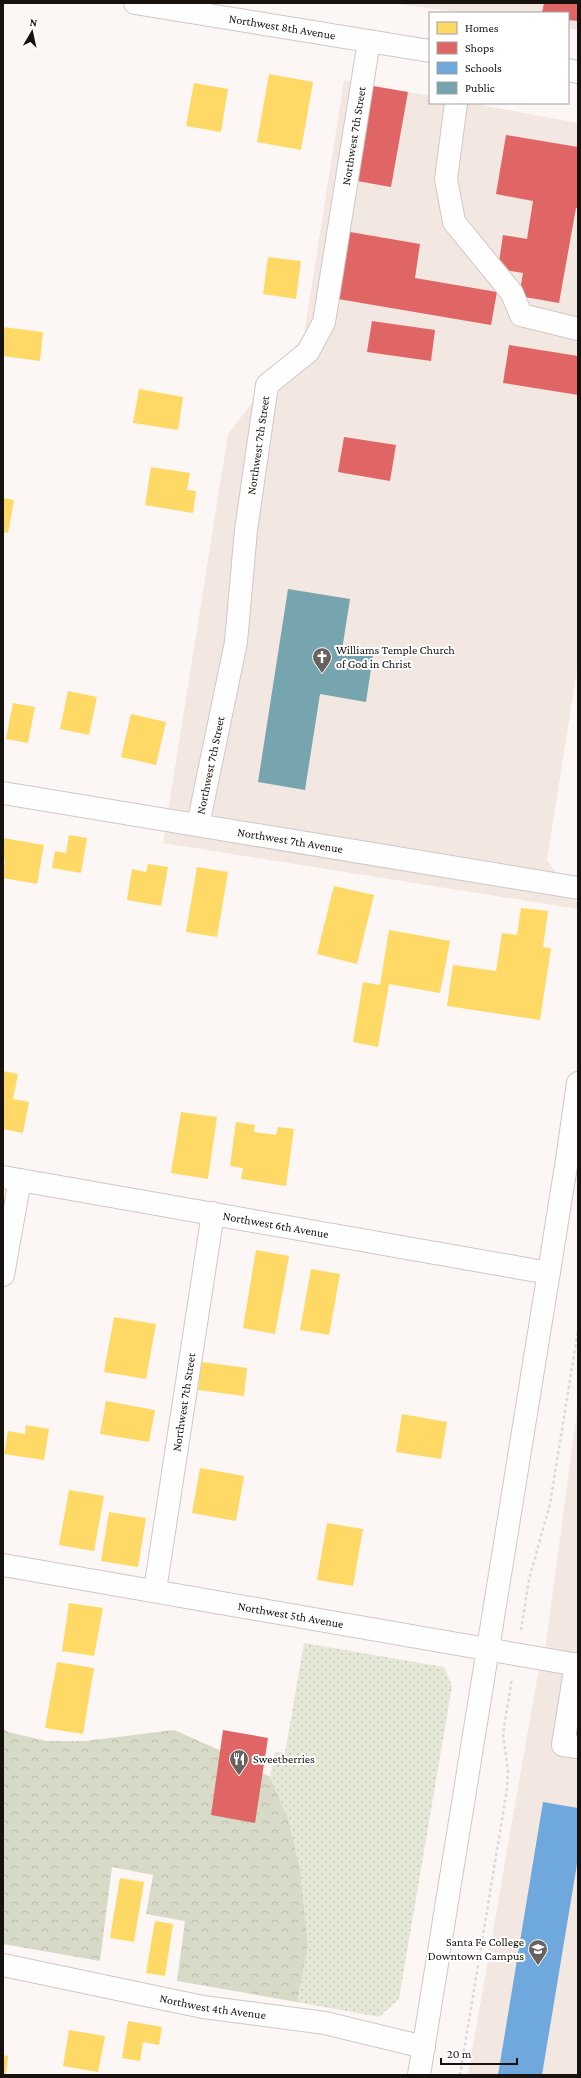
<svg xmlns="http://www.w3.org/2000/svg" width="581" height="2078" viewBox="0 0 581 2078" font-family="'Crimson Pro',serif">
  <defs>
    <pattern id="grass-dots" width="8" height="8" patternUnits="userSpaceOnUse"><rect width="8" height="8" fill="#e5e7d7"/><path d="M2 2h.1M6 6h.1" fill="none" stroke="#c4c5b7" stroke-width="1.8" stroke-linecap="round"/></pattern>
    <pattern id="forest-crowns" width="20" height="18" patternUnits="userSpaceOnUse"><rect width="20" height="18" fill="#d8dac8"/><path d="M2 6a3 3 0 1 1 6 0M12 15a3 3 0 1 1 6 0" fill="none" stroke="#b9baab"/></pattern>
  </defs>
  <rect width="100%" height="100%" fill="#fcf7f5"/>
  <g fill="#f3e7e2">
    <polygon points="393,3 578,3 578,30 568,28 568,13 462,13"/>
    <polygon points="344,80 430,96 430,103 470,103 578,123 578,664 547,860 578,904 578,909 163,843 228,434 304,335"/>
    <polygon points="578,1404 578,2075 468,2075 536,1684 546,1643"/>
  </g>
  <polygon fill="url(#grass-dots)" points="304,1643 444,1667 452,1686 399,1999 379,2017 297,2002 308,1945 300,1868 288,1819 270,1777 275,1752 285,1753"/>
  <polygon fill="url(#forest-crowns)" points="3,1729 8,1732 47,1741 85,1741 174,1730 224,1752 270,1777 288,1819 300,1868 308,1945 297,2002 177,1981 185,1921 146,1914 153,1875 112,1867 100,1961 3,1944"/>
  <g fill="#ffd966">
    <polygon points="269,74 313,82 301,150 257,142"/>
    <polygon points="194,83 228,89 221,132 186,126"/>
    <polygon points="268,257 301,261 296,299 263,294"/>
    <polygon points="3,327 43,332 40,361 3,356"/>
    <polygon points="139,389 183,397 178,430 133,423"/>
    <polygon points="151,467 190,473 187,490 196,491 193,513 145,505"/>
    <polygon points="3,498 14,500 8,533 3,532"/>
    <polygon points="68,691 97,697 89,735 60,729"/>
    <polygon points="13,703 35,707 28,743 6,739"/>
    <polygon points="131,714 166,722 156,765 121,757"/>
    <polygon points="69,835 87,838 81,873 52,868 55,851 66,853"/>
    <polygon points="3,838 44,845 37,884 3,878 5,860 3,859"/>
    <polygon points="148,864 168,867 161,906 127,900 132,869 146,872"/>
    <polygon points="197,867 228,872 217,937 186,932"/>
    <polygon points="334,886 374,895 357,964 317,954"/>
    <polygon points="521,908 548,911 543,947 551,948 540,1020 447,1006 453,965 496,971 502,933 517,935"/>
    <polygon points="389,930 450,941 440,993 389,984 378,1047 353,1042 363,982 380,985"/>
    <polygon points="3,1071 18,1074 13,1099 29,1102 23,1133 3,1129"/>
    <polygon points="181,1112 217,1117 208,1179 171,1173"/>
    <polygon points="236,1122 255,1125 254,1132 276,1135 278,1127 294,1129 286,1186 241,1179 243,1168 230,1166"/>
    <polygon points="256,1250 289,1256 275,1334 243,1328"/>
    <polygon points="311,1269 340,1274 329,1335 300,1330"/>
    <polygon points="114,1317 156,1324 146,1379 104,1372"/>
    <polygon points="202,1362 247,1368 244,1396 198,1390"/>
    <polygon points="106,1401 155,1410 149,1442 100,1434"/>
    <polygon points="402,1414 447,1422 441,1459 396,1452"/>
    <polygon points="26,1425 49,1429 44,1460 4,1454 8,1431 25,1434"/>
    <polygon points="200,1468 244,1476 236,1521 192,1513"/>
    <polygon points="69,1490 104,1496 94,1551 59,1545"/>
    <polygon points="109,1512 146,1518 138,1567 101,1561"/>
    <polygon points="327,1523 363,1529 353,1586 317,1580"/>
    <polygon points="69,1603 103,1608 94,1656 62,1651"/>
    <polygon points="57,1662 94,1668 83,1734 45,1728"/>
    <polygon points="120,1878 144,1882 134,1942 110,1938"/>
    <polygon points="155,1921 173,1924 165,1976 146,1973"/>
    <polygon points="128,2021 162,2027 159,2045 143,2042 140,2061 122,2058"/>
    <polygon points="69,2030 105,2036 98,2072 63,2066"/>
    <polygon points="3,2055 8,2056 6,2075 3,2075"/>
  </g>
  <g fill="#e06666">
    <polygon points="544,3 578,3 578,21 568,20 568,13 542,13"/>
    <polygon points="373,86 408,92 391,187 357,181"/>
    <polygon points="506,135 578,147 578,208 576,208 559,303 519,296 523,273 498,269 503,235 527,239 533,201 496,194"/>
    <polygon points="350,232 420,244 415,278 497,292 491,325 338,299"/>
    <polygon points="372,321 435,330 431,361 367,352"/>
    <polygon points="509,345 578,356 578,395 503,383"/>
    <polygon points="344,437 396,445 390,481 338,472"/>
    <polygon points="223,1730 268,1738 255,1823 211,1815"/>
  </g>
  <polygon fill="#6fa8dc" points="543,1802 578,1808 578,1858 542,2075 498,2075"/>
  <polygon fill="#76a5af" points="288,589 350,599 342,650 373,655 366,702 320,694 305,790 258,782"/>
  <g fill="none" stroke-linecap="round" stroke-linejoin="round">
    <defs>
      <g id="minor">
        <path id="s1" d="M135,3L430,51"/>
        <polyline points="568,70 578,72"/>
        <polyline points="456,103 446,179 454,222 512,293 521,315 578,329"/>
        <path id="s2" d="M3,793L578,888"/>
        <path id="s3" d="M198,825L236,642L246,530L267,385L308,352L324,322L369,41"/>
        <path id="s4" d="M3,1177L549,1273"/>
        <polyline points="3,1275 20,1180"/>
        <path id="s5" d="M3,1565L578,1665"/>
        <path id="s6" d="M155,1590L213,1213"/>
        <polyline points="576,1664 563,1745 578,1747"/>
        <path id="s7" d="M3,1965L203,2007L325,2023L424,2047"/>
        <polyline points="419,2075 567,1160 578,1083"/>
      </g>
    </defs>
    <use href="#minor" stroke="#cec8c6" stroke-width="24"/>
    <g stroke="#dad8d8" stroke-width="2.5" stroke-dasharray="3 3" stroke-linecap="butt">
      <polyline points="521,1630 529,1579 550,1504 578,1330"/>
      <polyline points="460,2075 507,1789 508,1771 503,1734 512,1678"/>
    </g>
    <use href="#minor" stroke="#fffefe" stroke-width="22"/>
  </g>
  <defs>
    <symbol id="church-pin" viewBox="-11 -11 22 30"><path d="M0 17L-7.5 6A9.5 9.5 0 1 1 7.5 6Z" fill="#68625f" stroke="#fff"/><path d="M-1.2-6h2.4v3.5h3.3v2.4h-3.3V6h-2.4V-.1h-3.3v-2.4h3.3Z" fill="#fff"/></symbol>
    <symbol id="restaurant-pin" viewBox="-11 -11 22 30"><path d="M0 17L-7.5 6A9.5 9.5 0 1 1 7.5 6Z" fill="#68625f" stroke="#fff"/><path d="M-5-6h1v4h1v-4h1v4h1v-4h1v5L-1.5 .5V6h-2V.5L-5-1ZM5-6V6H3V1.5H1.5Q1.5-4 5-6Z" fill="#fff"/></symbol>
    <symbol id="university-pin" viewBox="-11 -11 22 30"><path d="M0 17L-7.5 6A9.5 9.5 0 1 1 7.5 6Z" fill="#68625f" stroke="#fff"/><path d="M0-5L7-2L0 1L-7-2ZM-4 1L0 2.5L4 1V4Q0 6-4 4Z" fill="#fff"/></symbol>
  </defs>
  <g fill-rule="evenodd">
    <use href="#church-pin" x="311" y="646" width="22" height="30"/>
    <use href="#restaurant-pin" x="228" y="1748" width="22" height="30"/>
    <use href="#university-pin" x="527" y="1938" width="22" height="30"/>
  </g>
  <g text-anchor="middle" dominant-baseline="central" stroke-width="4" stroke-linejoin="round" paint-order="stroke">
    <g font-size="12" fill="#18120e" stroke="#fff">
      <text stroke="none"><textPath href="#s1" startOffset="149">Northwest 8th Avenue</textPath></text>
      <text stroke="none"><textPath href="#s3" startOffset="721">Northwest 7th Street</textPath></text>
      <text stroke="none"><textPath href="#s3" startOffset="385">Northwest 7th Street</textPath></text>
      <text stroke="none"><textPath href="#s3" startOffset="61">Northwest 7th Street</textPath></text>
      <text stroke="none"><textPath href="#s2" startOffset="291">Northwest 7th Avenue</textPath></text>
      <text stroke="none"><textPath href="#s4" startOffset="277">Northwest 6th Avenue</textPath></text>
      <text stroke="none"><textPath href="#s6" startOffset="190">Northwest 7th Street</textPath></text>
      <text stroke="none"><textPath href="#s5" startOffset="292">Northwest 5th Avenue</textPath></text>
      <text stroke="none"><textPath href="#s7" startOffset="214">Northwest 4th Avenue</textPath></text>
    </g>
    <g font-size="12" fill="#18120e" stroke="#fff" text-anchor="start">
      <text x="336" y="650">Williams Temple Church<tspan x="336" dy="14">of God in Christ</tspan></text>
      <text x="253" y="1759">Sweetberries</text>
      <text x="524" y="1942" text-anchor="end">Santa Fe College<tspan x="524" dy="14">Downtown Campus</tspan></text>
    </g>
  </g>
  <rect width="581" height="2078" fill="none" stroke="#18120e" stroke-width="8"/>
  <rect x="429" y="12" width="140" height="92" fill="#ffffff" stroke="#a3a09f"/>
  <rect x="437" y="22" width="20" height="12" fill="#ffd966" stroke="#a3a09f"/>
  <text x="465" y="32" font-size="12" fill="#18120e">Homes</text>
  <rect x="437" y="42" width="20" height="12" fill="#e06666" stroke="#a3a09f"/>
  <text x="465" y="52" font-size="12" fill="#18120e">Shops</text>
  <rect x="437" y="62" width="20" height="12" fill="#6fa8dc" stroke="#a3a09f"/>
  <text x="465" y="72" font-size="12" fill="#18120e">Schools</text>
  <rect x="437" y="82" width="20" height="12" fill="#76a5af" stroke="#a3a09f"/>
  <text x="465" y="92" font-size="12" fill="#18120e">Public</text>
  <g transform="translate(32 32) rotate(9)" stroke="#ffffff" stroke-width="3" paint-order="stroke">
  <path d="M0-3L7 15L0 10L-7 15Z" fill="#18120e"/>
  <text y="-6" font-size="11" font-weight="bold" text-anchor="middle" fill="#18120e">N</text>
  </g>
  <path d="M441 2058v6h76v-6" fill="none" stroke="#18120e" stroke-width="2"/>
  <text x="447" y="2058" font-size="12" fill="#18120e" stroke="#ffffff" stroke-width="3" paint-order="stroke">20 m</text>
</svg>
